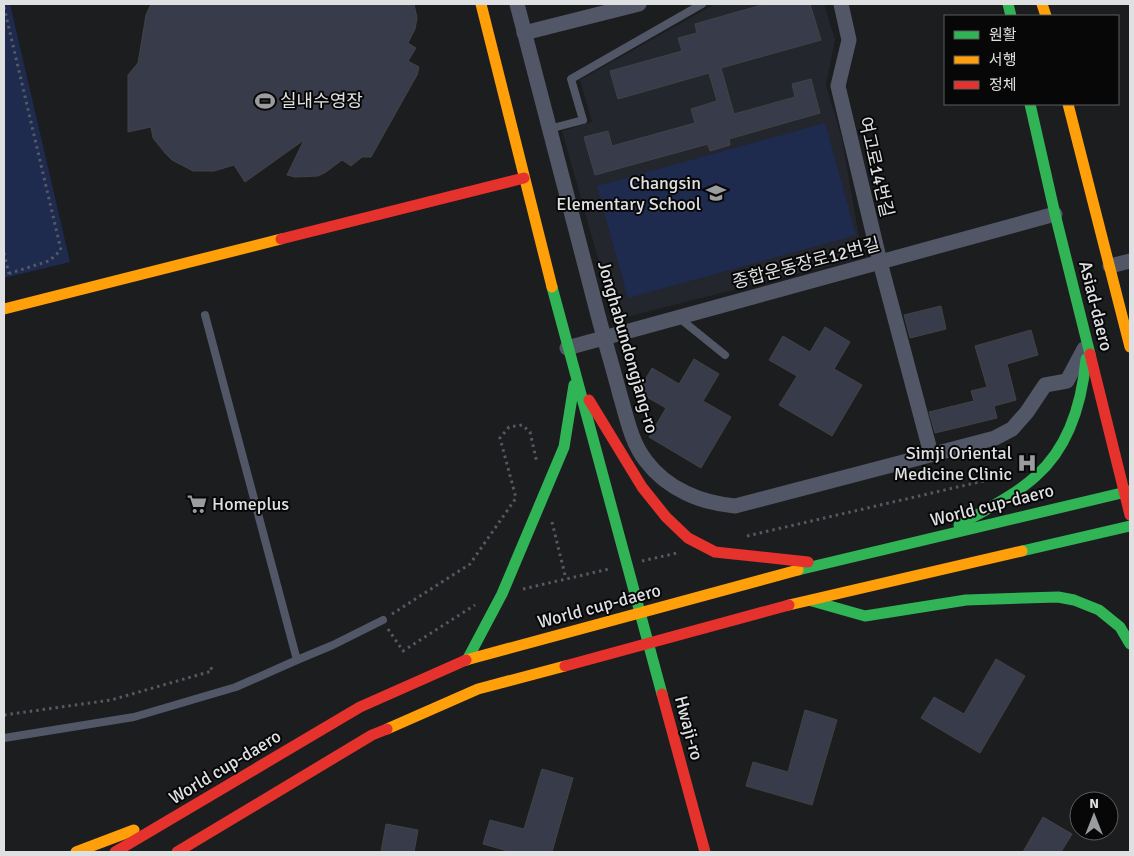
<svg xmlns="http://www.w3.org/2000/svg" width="1134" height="856" viewBox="0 0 1134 856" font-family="Signika,'Noto Sans KR',sans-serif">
  <rect width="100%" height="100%" fill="#1c1d1f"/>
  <polygon fill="#23262d" points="715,4 824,4 835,40 826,85 842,139 861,248 852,260 622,318 614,315 562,131 592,122 580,80"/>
  <g fill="#1e2b4f">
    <polygon points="4,4 10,4 70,262 4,278"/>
    <polygon points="825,123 856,235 628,298 597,186"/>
  </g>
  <g fill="#383b49" stroke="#424344">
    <polygon points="151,4 414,4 417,18 415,29 408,43 416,48 408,61 419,67 417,75 371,157 362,157 351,166 342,160 326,172 318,176 295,177 287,175 304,140 245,182 234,165 214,171 193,171 172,160 165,153 153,138 151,127 128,132 128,75 138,63 146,15"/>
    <polygon points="765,4 810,4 821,40 721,68 734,114 795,97 792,84 811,79 820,113 729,139 730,145 710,151 708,144 595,175 584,137 608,131 612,146 695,123 691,109 717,101 709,73 618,99 610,71 682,51 678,38 697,33 695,24"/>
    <polygon points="941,306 946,329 910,338 904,315"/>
    <polygon points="825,327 850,342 834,369 862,385 832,436 779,405 797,376 769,360 783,336 810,352"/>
    <polygon points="1031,330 1038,355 1007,364 1016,400 994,406 997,418 935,433 929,412 974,401 971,391 987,387 975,346"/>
    <polygon points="694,359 719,374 703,401 731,417 701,468 649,437 666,408 638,392 652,368 679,384"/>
    <polygon points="996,659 1025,676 980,753 921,718 934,697 964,714"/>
    <polygon points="805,710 837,720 812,805 746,786 753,762 788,772"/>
    <polygon points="542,769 573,778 552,852 511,852 483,844 490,820 524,829"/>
    <polygon points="1043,817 1072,834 1061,852 1023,852"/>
    <polygon points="386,824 418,830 414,852 381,852"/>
  </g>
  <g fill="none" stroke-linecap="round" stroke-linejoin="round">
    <g stroke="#565962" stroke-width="3" stroke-dasharray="2.5 4" stroke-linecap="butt">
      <polyline points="4,7 61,250 49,261 4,275"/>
      <polyline points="4,253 9,274"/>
      <polyline points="552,522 566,579"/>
      <polyline points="747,536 992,479"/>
      <polyline points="642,561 677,553"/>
      <polyline points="523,589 609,569"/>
      <polyline points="392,614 470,564 516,498 500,438 509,427 522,425 530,432 537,463"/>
      <polyline points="388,629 403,651 475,605"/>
      <polyline points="4,715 111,700 212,671 210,664"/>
    </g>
    <g stroke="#515766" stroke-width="8">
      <polyline points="549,129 583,120 571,79 702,4"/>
      <polyline points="678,317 725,355"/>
      <polyline points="297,660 333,645 383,620"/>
      <polyline points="4,738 134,717 236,687 297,660 205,315"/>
    </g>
    <g stroke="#515766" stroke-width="15">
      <path d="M517,4C544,108 571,211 598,315C605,342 613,368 620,395C627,418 631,442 646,461C667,489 701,503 735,506L995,438L1012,429L1027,412L1045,385L1067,381L1084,349"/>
      <polyline points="841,4 849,40 838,86 880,262 931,454"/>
      <polyline points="524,33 639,4"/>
      <polyline points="1110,266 1130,261"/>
      <polyline points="567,348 1055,214"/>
    </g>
    <g stroke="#30b455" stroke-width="11">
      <polyline points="1008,4 1011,16"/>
      <polyline points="1030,104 1055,214 1090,354"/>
      <polyline points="552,287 662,694"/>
      <path d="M959,525C985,510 1014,496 1036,476C1069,447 1082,401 1086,359"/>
      <polyline points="1022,551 1130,526"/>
      <polyline points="798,570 1130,491"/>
      <polyline points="812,601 865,616 966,600 1058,597 1074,600 1099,610 1120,627 1130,644"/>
      <polyline points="467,660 502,594 564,447 574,385"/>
    </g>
    <g stroke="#ff9f0a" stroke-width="11">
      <polyline points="481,4 552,287"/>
      <polyline points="1042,4 1046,16"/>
      <polyline points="1068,104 1130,347"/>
      <polyline points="4,309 281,239"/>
      <polyline points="789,605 1022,551"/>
      <polyline points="466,660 798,570"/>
      <polyline points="387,729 478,689 565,666"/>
      <polyline points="76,852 134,830"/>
    </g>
    <g stroke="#e5322d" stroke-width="11">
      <polyline points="281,239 524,178"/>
      <polyline points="1090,354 1130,515"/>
      <polyline points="589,400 642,487 666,517 688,538 715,552 808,562"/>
      <polyline points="565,666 789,605"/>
      <polyline points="662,694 705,852"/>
      <polyline points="115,852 360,707 466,660"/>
      <polyline points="177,852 372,735 387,729"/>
    </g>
  </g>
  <defs>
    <symbol id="stadium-bare" viewBox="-9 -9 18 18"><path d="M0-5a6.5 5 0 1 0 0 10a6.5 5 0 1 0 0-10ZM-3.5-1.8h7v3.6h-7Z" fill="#9b9c9e" stroke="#070708" stroke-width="2.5" paint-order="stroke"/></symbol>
    <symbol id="school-bare" viewBox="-9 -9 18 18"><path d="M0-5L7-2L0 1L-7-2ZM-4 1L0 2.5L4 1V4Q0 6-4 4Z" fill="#9b9c9e" stroke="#070708" stroke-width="2.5" paint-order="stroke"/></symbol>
    <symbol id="hospital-bare" viewBox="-9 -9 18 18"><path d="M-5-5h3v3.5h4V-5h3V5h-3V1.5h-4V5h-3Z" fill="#9b9c9e" stroke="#070708" stroke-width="2.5" paint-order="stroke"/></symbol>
    <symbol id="supermarket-bare" viewBox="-9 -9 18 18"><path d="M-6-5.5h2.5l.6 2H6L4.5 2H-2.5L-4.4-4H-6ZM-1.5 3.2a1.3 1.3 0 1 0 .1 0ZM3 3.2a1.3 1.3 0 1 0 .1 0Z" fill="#9b9c9e" stroke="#070708" stroke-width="2.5" paint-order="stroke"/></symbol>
  </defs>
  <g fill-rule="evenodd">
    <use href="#stadium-bare" x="251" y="87" width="28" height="28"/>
    <use href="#school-bare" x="702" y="179" width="28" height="28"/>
    <use href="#hospital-bare" x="1013" y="449" width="28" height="28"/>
    <use href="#supermarket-bare" x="183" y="490" width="28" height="28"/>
  </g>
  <g text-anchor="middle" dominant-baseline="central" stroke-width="4" stroke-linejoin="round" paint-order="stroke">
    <g font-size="18" fill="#dfe0e2" stroke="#070708" text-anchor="start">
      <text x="280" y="101">실내수영장</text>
      <text x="701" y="183" text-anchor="end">Changsin<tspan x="701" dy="21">Elementary School</tspan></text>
      <text x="1012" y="453" text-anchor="end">Simji Oriental<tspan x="1012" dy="21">Medicine Clinic</tspan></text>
      <text x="212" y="504">Homeplus</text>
    </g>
    <g font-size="18" fill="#dfe0e2" stroke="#070708">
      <text transform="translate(876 167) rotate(77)">여고로14번길</text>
      <text transform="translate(806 263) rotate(-15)">종합운동장로12번길</text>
      <text transform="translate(1096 306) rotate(76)">Asiad-daero</text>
      <text transform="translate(628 347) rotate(74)">Jonghabundongjang-ro</text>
      <text transform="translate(992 505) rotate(-14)">World cup-daero</text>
      <text transform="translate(599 606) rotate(-15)">World cup-daero</text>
      <text transform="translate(689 728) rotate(75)">Hwaji-ro</text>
      <text transform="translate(225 767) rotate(-31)">World cup-daero</text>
    </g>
  </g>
  <rect width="1134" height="856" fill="none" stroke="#dfe0e2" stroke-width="10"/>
  <rect x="944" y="15" width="175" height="90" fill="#070708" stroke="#5d5e5f"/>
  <rect x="954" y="31" width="25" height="8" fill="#30b455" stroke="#5d5e5f"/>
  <text x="989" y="40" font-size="15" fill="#dfe0e2">원활</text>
  <rect x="954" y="56" width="25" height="8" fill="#ff9f0a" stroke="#5d5e5f"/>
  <text x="989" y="65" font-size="15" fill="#dfe0e2">서행</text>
  <rect x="954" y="81" width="25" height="8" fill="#e5322d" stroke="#5d5e5f"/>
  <text x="989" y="90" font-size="15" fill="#dfe0e2">정체</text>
  <g transform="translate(1094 816)"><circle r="24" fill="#070708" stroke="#5d5e5f"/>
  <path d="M0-4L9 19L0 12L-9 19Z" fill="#9b9c9e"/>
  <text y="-8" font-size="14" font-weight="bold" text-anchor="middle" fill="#dfe0e2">N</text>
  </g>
</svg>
